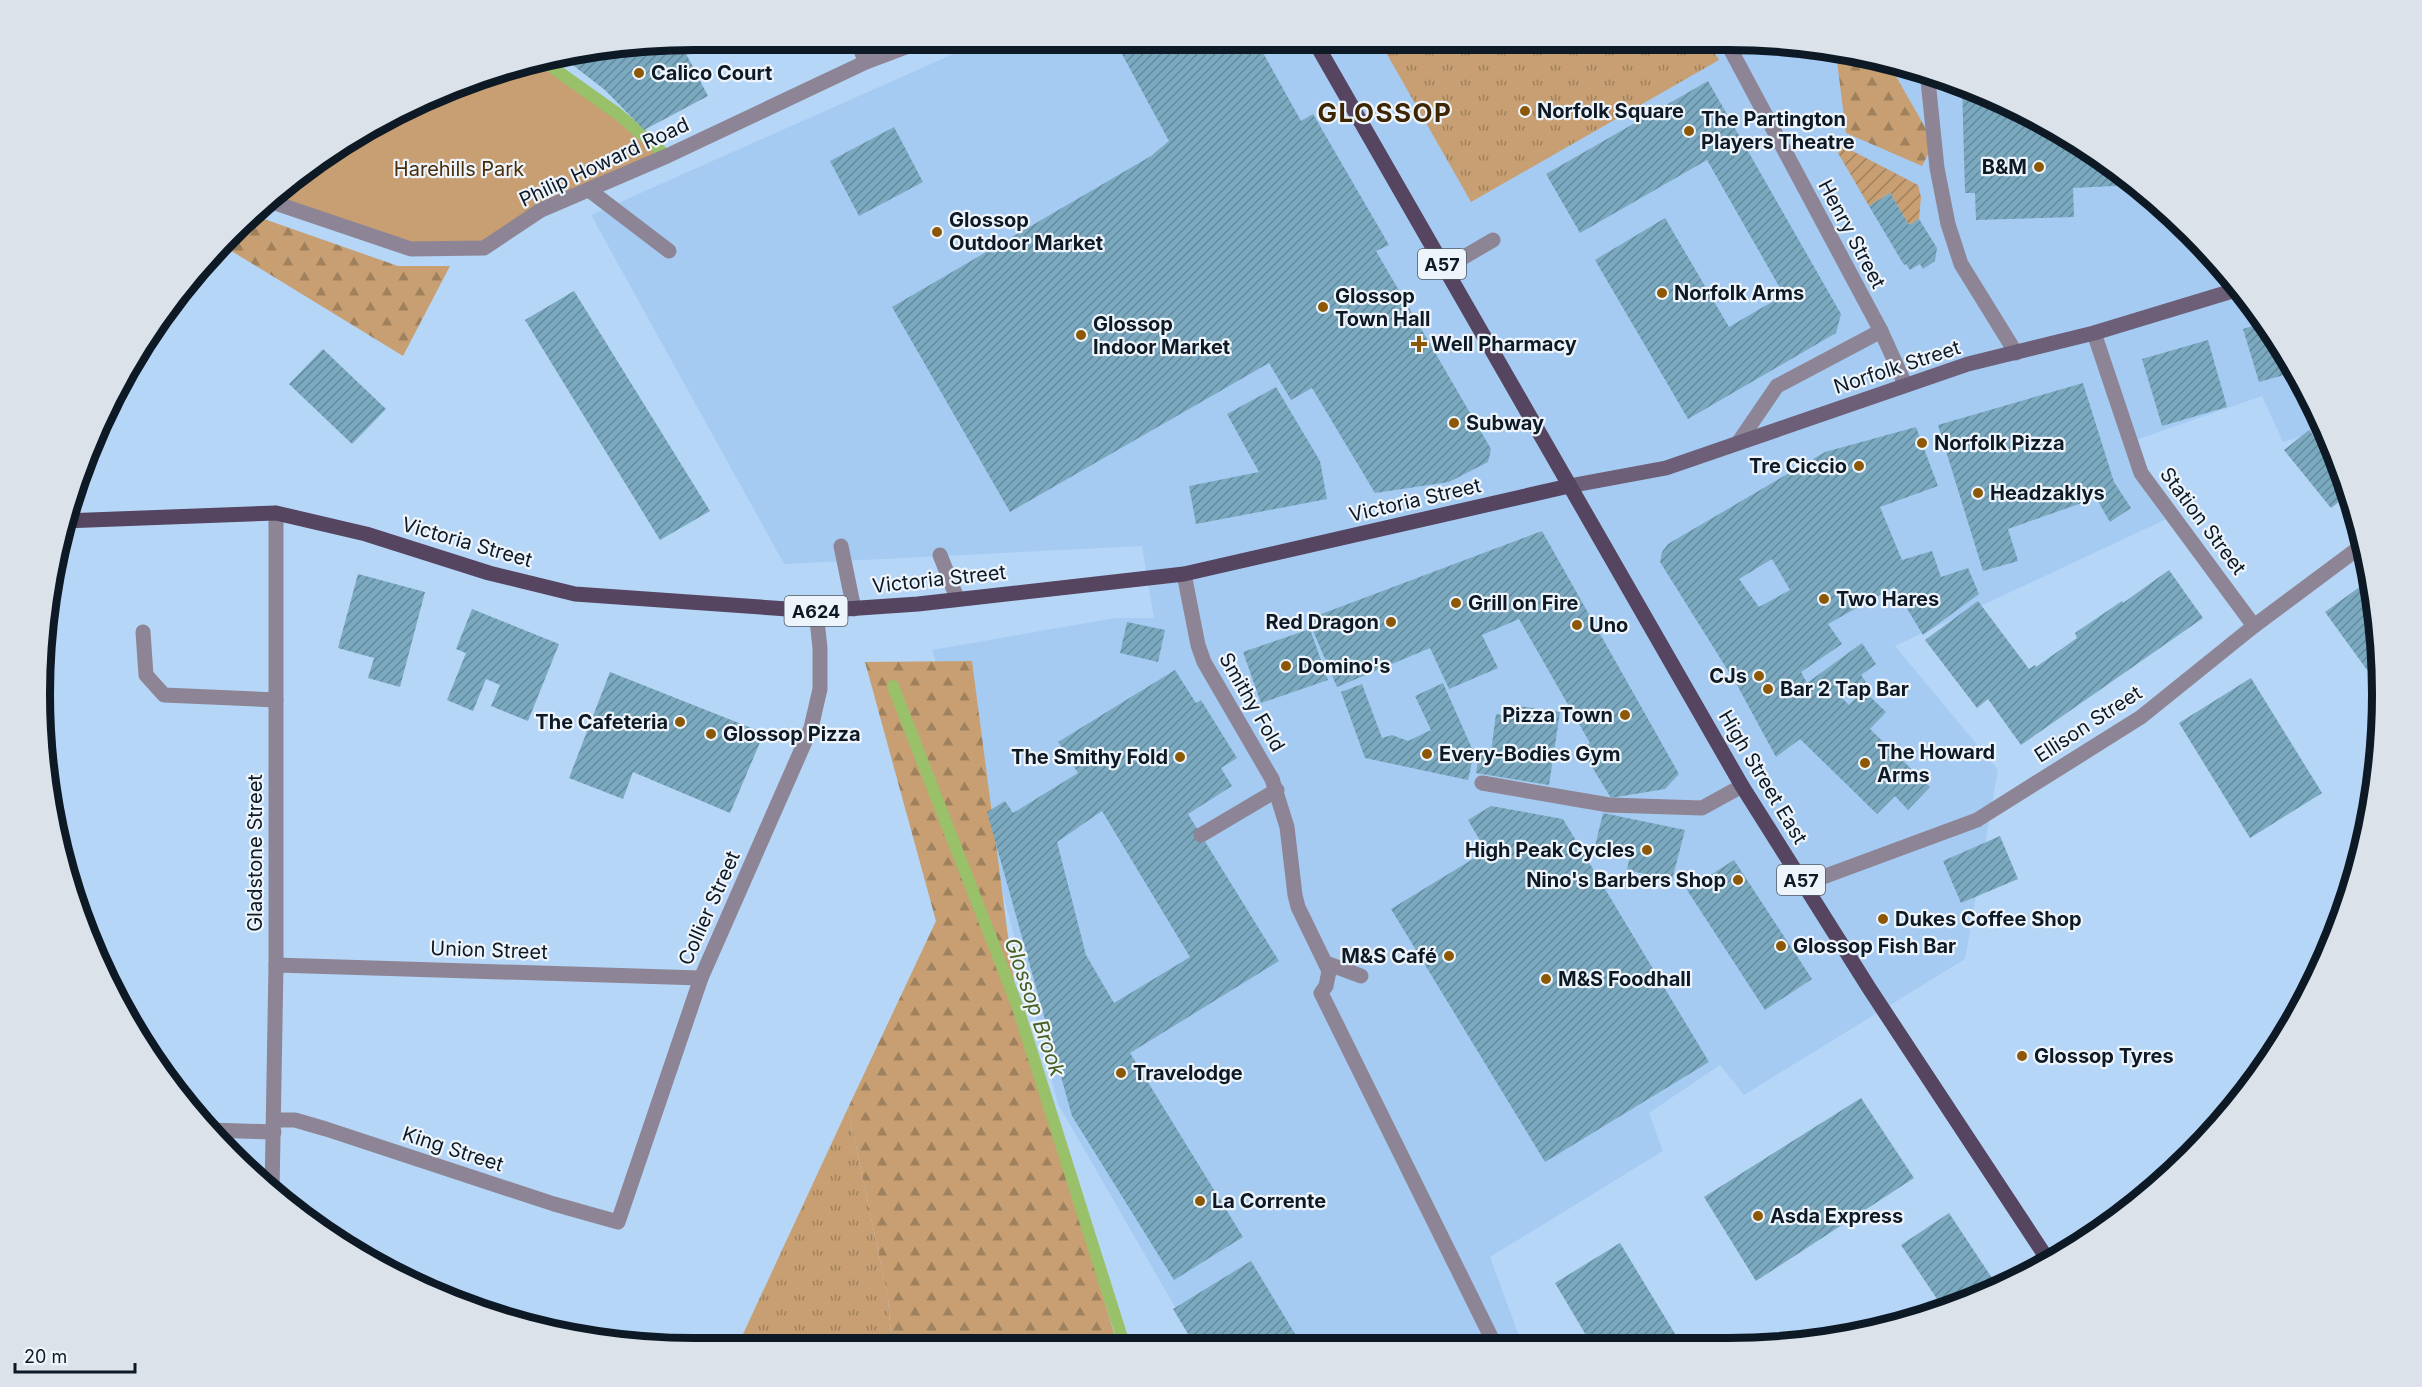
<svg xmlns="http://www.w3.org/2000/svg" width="2422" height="1387" viewBox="0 0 2422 1387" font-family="Inter,sans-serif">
  <defs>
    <pattern id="grass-tufts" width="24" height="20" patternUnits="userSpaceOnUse" patternTransform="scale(1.5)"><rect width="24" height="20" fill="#c79f72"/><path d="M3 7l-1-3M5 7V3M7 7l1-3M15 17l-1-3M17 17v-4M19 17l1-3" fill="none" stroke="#a0815d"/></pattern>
    <pattern id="forest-firs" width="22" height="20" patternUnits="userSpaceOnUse" patternTransform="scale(1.5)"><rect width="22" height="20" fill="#c79f72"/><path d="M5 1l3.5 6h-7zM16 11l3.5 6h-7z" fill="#a0815d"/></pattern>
    <pattern id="garden-furrows" width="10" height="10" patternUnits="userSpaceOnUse" patternTransform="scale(1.5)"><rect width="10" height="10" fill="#c79f72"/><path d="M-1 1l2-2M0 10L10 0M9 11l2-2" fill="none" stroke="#a0815d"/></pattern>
    <pattern id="building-hatch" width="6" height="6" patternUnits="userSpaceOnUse" patternTransform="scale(1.5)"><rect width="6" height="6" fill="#7ba9c0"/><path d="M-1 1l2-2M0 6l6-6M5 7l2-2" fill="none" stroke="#63899c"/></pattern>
  </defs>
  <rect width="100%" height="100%" fill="#b6d6f8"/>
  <polygon fill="#a6cbf2" points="1772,40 1939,74 2092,149 2191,230 2273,330 2326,429 2283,442 2262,396 2133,441 2142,473 2173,516 1895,646 1998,770 1965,959 1744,1095 1720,1065 1649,1113 1663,1151 1490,1257 1523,1347 1198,1347 1058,1104 974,783 932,650 1115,618 1154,618 1142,546 784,564 591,215 978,43"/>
  <g fill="url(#grass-tufts)">
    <polygon points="1708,41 1719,60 1471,202 1380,42"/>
    <polygon points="848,1108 888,1298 892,1347 737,1347"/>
  </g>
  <g fill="url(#forest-firs)">
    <polygon points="1836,53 1889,64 1934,143 1922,166 1846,133"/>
    <polygon points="250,214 398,266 450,266 403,356 220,244"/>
    <polygon points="972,661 1017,1005 1118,1347 892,1347 888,1298 848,1108 936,921 865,662"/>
  </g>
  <path fill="#c79f72" d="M542,60L618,114L667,156L633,169L484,248L411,249L266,200C323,150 412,96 484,74C503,68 523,64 542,60Z"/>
  <polygon fill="url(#garden-furrows)" points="1841,145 1918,185 1921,197 1919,219 1909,225 1890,193 1869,206 1838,153"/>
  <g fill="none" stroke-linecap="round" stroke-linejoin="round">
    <g stroke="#98c169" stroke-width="12">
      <polyline points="542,60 618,114 667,156"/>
      <polyline points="893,686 1017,1005 1125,1347"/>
    </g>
  </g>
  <g fill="url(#building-hatch)" fill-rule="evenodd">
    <polygon points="1257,42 1301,121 1313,114 1389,245 1376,251 1491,449 1488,462 1449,482 1375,493 1312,388 1291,400 1269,363 1010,512 892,307 1151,156 1169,141 1116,43"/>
    <polygon points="681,44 708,96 644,130 605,90 561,56 608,45"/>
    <polygon points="1708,81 1841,314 1836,333 1688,419 1595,260 1665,218 1729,327 1784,295 1707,160 1580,233 1546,174"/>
    <polygon points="1962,85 2092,149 2136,185 2073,188 2074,217 1976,220 1975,193 1965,193"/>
    <polygon points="894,127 923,182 859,216 830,161"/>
    <polygon points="1890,193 1909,225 1919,219 1937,248 1935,261 1923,269 1920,264 1910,270 1906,264 1904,265 1869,206"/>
    <polygon points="574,291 710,511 660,540 525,320"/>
    <polygon points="2266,322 2295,372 2259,382 2243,329"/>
    <polygon points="2208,340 2227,407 2162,426 2142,359"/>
    <polygon points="323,349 386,409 352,444 289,384"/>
    <polygon points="2083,383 2114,482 2131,508 2110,522 2096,498 2008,529 2018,561 1983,571 1938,425"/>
    <polygon points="1276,387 1320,461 1327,499 1196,524 1189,486 1259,472 1227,414"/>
    <polygon points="2308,395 2325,427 2316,429"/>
    <path d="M1916,427L1938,486L1880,507L1902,560L1932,551L1941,577L1968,568L1979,594L1923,635L1894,587L1828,624L1842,644L1801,672L1807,683L1862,643L1876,664L1861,675L1866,682L1841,697L1849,705L1863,690L1886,712L1870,729L1930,787L1908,810L1895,796L1877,814L1800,739L1776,757L1737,685L1660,562L1662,552L1668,544L1825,452ZM1772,559L1790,590L1759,607L1739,579Z"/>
    <polygon points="2309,430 2342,472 2349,494 2331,508 2284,450"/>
    <polygon points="1542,531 1679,774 1665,789 1611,798 1581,749 1590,743 1519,619 1482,635 1498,668 1449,689 1430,648 1337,687 1308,619"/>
    <polygon points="2169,570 2203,618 2021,745 1988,699 1977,708 1925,640 1978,601 2029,669 2035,665 2036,667 2077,638 2075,633 2122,601 2123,603"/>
    <polygon points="358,574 425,592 400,687 368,678 374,658 338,648"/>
    <polygon points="2372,578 2380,667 2370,674 2325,612"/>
    <polygon points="472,609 559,644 528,721 491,706 500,685 486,679 473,711 447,700 466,653 456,649"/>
    <polygon points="1127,622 1165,630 1158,662 1120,653"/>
    <polygon points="1310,629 1328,680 1261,703 1243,652"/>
    <path d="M1175,670L1196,703L1201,700L1237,758L1221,768L1232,786L1188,814L1279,961L1130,1053L1243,1237L1174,1280L1072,1116L987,812L1005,801L1013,813L1078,773L1058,742ZM1102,811L1190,957L1114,1003L1086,955L1057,842Z"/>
    <polygon points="610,672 764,733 730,813 633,772 623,799 569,778"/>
    <polygon points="2251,678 2322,793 2250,838 2179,723"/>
    <polygon points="1443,683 1474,753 1468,780 1365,758 1341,692 1362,684 1382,738 1392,735 1408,741 1431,730 1415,696"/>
    <polygon points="1519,706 1560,712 1549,785 1476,773 1480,749 1491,751 1496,714 1517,718"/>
    <polygon points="1491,806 1563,819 1709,1062 1545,1162 1391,909 1486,851 1468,820"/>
    <polygon points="1603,813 1685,830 1672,880 1627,870 1630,854 1595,846"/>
    <polygon points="2000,836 2018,879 1961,903 1943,861"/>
    <polygon points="1734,860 1812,979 1765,1010 1687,890"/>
    <polygon points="1861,1098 1914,1178 1756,1281 1704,1197"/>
    <polygon points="1949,1213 1998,1287 1945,1311 1901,1245"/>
    <polygon points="1620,1243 1683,1347 1593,1347 1555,1283"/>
    <polygon points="1251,1261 1303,1347 1196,1347 1173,1309"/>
  </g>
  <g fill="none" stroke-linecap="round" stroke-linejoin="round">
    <g stroke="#8d8595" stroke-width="15">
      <polyline points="1927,71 1937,168 1948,224 1961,264 2016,353"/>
      <polyline points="589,190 669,251"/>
      <polyline points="1445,268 1493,240"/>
      <polyline points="1738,443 1777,386 1881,331"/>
      <polyline points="841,546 854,609"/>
      <polyline points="940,555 957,598"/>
      <polyline points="143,632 146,675 164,695 276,700"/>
      <polyline points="1272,779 1287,827 1295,895 1298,907 1329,971 1326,986 1321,993 1496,1347"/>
      <polyline points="1201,835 1277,790"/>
      <polyline points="1326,963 1361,976"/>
    </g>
    <polyline stroke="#8d8595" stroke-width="15" points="1482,783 1609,805 1702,808 1742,786"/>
    <g stroke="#8d8595" stroke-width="15">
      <polyline points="1726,41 1881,331 1905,384"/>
      <polyline points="858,44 866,62"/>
      <polyline points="266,200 411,249 484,248 541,210 667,156 866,62 914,44"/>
      <polyline points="2094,333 2141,473 2254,626"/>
      <polyline points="1184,574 1198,645 1204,662 1272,779"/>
      <polyline points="1804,884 1977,820 2141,717 2254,626 2364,544"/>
      <polyline points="276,965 701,978"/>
      <polyline points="274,1120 295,1120 326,1129 554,1204 618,1222 701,978 811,728 820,689 820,648 816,611"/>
      <polyline points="210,1130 274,1132"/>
    </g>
    <polyline stroke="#8d8595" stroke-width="15" points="272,1194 276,965 276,513"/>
    <polyline stroke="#6c5f77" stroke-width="15" points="1569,486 1666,468 1968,364 2094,333 2239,289"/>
    <g stroke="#554561" stroke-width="15">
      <polyline points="1315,42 1742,786 1869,988 2050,1263"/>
      <polyline points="63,521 276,513 366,534 489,573 575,594 816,611 918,604 1184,574 1569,486"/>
    </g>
  </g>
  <g fill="#8c5806" stroke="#eef4fb" stroke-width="2">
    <circle cx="639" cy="73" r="6"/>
    <circle cx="1525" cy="111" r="6"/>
    <circle cx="1689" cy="131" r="6"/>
    <circle cx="2039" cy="167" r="6"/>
    <circle cx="937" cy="232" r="6"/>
    <circle cx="1662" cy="293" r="6"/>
    <circle cx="1323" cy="307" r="6"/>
    <circle cx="1081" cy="335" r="6"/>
    <path d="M1416 335h6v6h6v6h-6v6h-6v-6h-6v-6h6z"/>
    <circle cx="1454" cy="423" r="6"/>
    <circle cx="1922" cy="443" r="6"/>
    <circle cx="1859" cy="466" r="6"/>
    <circle cx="1978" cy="493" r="6"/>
    <circle cx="1824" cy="599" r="6"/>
    <circle cx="1456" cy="603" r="6"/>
    <circle cx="1391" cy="622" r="6"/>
    <circle cx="1577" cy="625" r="6"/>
    <circle cx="1286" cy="666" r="6"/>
    <circle cx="1759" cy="676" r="6"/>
    <circle cx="1768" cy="689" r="6"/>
    <circle cx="1625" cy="715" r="6"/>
    <circle cx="680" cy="722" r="6"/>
    <circle cx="711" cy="734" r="6"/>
    <circle cx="1427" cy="754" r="6"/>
    <circle cx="1180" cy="757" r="6"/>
    <circle cx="1865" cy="763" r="6"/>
    <circle cx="1647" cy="850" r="6"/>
    <circle cx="1738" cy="880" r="6"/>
    <circle cx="1883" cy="919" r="6"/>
    <circle cx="1781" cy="946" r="6"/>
    <circle cx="1449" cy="956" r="6"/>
    <circle cx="1546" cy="979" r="6"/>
    <circle cx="2022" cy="1056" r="6"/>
    <circle cx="1121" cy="1073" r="6"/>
    <circle cx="1200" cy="1201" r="6"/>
    <circle cx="1758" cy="1216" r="6"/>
  </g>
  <g text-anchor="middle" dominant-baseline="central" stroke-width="4.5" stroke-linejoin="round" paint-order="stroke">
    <g fill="#eef4fb" stroke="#505b65" stroke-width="1.5">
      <rect x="1418" y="249" width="48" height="30" rx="4.5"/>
      <rect x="784.5" y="596" width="63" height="30" rx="4.5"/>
      <rect x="1777" y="865" width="48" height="30" rx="4.5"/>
    </g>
    <g font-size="18" font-weight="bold" fill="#0d1925">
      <text x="1442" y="264">A57</text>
      <text x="816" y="611">A624</text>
      <text x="1801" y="880">A57</text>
    </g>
    <g font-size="20" font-weight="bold" fill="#0d1925" stroke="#eef4fb" text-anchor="start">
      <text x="651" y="73">Calico Court</text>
      <text x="1537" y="111">Norfolk Square</text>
      <text x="1701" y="119">The Partington<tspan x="1701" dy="23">Players Theatre</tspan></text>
      <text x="2027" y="167" text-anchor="end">B&amp;M</text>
      <text x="949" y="220">Glossop<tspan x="949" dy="23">Outdoor Market</tspan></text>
      <text x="1674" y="293">Norfolk Arms</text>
      <text x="1335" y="296">Glossop<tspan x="1335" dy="23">Town Hall</tspan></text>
      <text x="1093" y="324">Glossop<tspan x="1093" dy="23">Indoor Market</tspan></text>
      <text x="1431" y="344">Well Pharmacy</text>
      <text x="1466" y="423">Subway</text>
      <text x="1934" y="443">Norfolk Pizza</text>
      <text x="1847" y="466" text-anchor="end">Tre Ciccio</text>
      <text x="1990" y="493">Headzaklys</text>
      <text x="1836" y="599">Two Hares</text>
      <text x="1468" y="603">Grill on Fire</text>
      <text x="1379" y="622" text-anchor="end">Red Dragon</text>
      <text x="1589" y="625">Uno</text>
      <text x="1298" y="666">Domino's</text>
      <text x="1747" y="676" text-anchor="end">CJs</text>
      <text x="1780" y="689">Bar 2 Tap Bar</text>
      <text x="1613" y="715" text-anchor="end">Pizza Town</text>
      <text x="668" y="722" text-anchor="end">The Cafeteria</text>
      <text x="723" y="734">Glossop Pizza</text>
      <text x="1877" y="752">The Howard<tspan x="1877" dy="23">Arms</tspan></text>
      <text x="1439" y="754">Every-Bodies Gym</text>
      <text x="1168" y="757" text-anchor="end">The Smithy Fold</text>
      <text x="1635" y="850" text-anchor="end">High Peak Cycles</text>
      <text x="1726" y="880" text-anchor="end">Nino's Barbers Shop</text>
      <text x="1895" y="919">Dukes Coffee Shop</text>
      <text x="1793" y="946">Glossop Fish Bar</text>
      <text x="1437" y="956" text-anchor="end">M&amp;S Café</text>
      <text x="1558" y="979">M&amp;S Foodhall</text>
      <text x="2034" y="1056">Glossop Tyres</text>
      <text x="1133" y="1073">Travelodge</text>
      <text x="1212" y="1201">La Corrente</text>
      <text x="1770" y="1216">Asda Express</text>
    </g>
    <g font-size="20" fill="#0d1925" stroke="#eef4fb">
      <text transform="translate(604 162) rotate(-25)">Philip Howard Road</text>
      <text transform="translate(1852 234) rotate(62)">Henry Street</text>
      <text transform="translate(1897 367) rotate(-18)">Norfolk Street</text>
      <text transform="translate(1415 500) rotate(-13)">Victoria Street</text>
      <text transform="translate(2203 521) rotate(53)">Station Street</text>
      <text transform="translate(467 542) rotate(16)">Victoria Street</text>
      <text transform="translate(939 579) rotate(-6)">Victoria Street</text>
      <text transform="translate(1252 702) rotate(60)">Smithy Fold</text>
      <text transform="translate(2088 724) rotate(-33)">Ellison Street</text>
      <text transform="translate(1763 777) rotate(59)">High Street East</text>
      <text transform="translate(255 853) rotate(-90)">Gladstone Street</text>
      <text transform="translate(709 908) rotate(-66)">Collier Street</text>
      <text transform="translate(489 950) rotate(2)">Union Street</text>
      <text transform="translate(453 1149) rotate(18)">King Street</text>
    </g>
    <g font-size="20" fill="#492e0b" stroke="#eef4fb">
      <text x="459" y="169">Harehills Park</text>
    </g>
    <g font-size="21" font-style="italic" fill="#466023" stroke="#eef4fb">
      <text transform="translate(1035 1007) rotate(71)">Glossop Brook</text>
    </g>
    <g font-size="26" font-weight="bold" letter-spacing="1.5" fill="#3f2603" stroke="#eef4fb">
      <text x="1385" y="112">GLOSSOP</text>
    </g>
  </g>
  <path d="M0 0H2422V1387H0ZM694 50H1728A644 644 0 0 1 2372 694V694A644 644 0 0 1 1728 1338H694A644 644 0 0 1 50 694V694A644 644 0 0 1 694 50Z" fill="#dce2ea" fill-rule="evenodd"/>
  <path fill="none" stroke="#0d1925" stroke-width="8" d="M694 50H1728A644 644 0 0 1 2372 694V694A644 644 0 0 1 1728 1338H694A644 644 0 0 1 50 694V694A644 644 0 0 1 694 50Z"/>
  <path d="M15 1363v9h120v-9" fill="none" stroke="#0d1925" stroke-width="3"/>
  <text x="24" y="1363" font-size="18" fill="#0d1925" stroke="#eef4fb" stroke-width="4.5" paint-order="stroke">20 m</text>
</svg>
